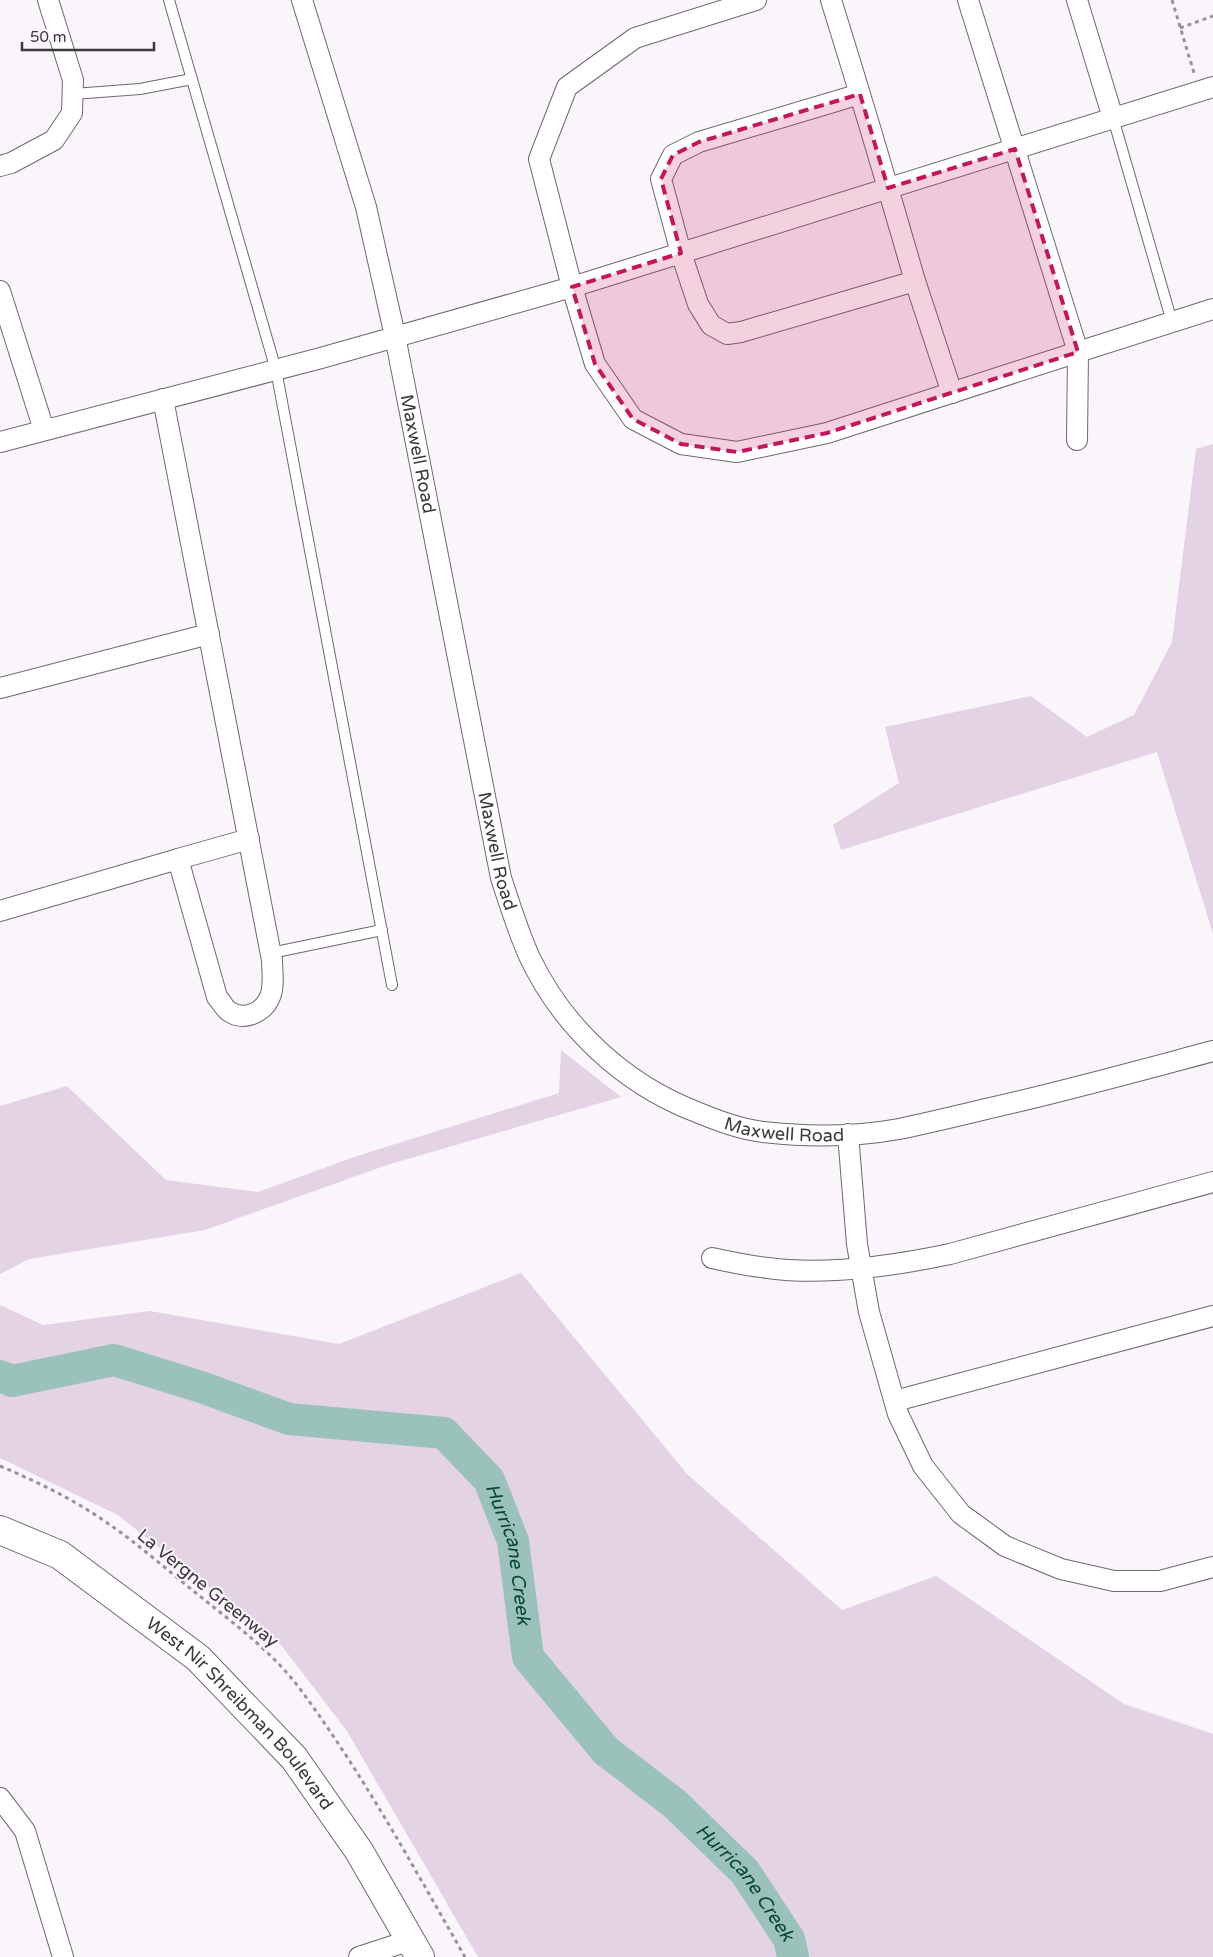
<svg xmlns="http://www.w3.org/2000/svg" width="1213" height="1957" viewBox="0 0 1213 1957" font-family="'Varela Round',sans-serif">
  <rect width="100%" height="100%" fill="#faf5fa"/>
  <g fill="#e3d3e4">
    <polygon points="1213,444 1213,934 1157,752 841,850 833,825 899,783 885,727 1031,696 1087,737 1134,715 1172,642 1196,449"/>
    <polygon points="561,1050 621,1097 387,1165 205,1230 29,1259 0,1274 0,1106 67,1086 166,1180 258,1192 357,1156 559,1093"/>
    <polygon points="521,1273 687,1474 842,1610 936,1576 1124,1704 1213,1734 1213,1957 478,1957 347,1731 281,1645 118,1515 0,1458 0,1305 43,1325 150,1311 339,1344"/>
  </g>
  <g fill="none" stroke-linecap="round" stroke-linejoin="round">
    <path stroke="#9bc2ba" stroke-width="32" id="s1" d="M0,1376L12,1381L114,1360L201,1387L289,1419L444,1433L489,1480L513,1541L528,1657L606,1751L675,1804L745,1872L789,1939L793,1957"/>
    <defs>
      <g id="lane">
        <polyline points="169,0 276,370 392,985"/>
        <polyline points="73,94 140,89 192,79"/>
        <polyline points="1113,118 1172,322"/>
        <polyline points="271,953 382,930"/>
      </g>
      <g id="street">
        <path id="s2" d="M302,0L366,207L395,336L501,878C510,905 518,932 530,958C563,1027 623,1083 694,1111C716,1120 739,1129 763,1132C807,1137 855,1137 899,1129C928,1123 957,1116 986,1109C1062,1092 1138,1071 1213,1051"/>
        <polyline points="756,0 635,38 567,87 539,159 572,287 595,364 633,419 681,444 737,452 827,433 1078,352 968,0"/>
        <path d="M831,0C860,93 888,187 915,281L741,332L727,334L711,325L698,304L681,253L661,179L673,155L699,142L860,94"/>
        <polyline points="1077,0 1113,118"/>
        <polyline points="0,166 11,163 54,140 72,113 73,80 48,0"/>
        <polyline points="915,281 952,393"/>
        <polyline points="0,291 44,430"/>
        <polyline points="1077,440 1078,352 1213,309"/>
        <polyline points="0,442 321,358 572,287 1213,87"/>
        <polyline points="0,688 209,634"/>
        <polyline points="178,859 249,839"/>
        <path d="M0,911L178,859L217,997C221,1001 225,1010 230,1012C244,1021 262,1013 269,999C275,988 272,971 272,960L163,399"/>
        <polyline points="848,1134 857,1244 869,1312 898,1414 923,1466 961,1514 1005,1546 1061,1569 1114,1581 1160,1581 1213,1567"/>
        <path d="M712,1258C730,1262 749,1266 768,1268C826,1276 893,1266 950,1254L1213,1182"/>
        <polyline points="895,1401 1213,1316"/>
        <polyline points="0,1798 25,1831 63,1957"/>
        <polyline points="359,1957 411,1940"/>
      </g>
      <g id="secondary">
        <path id="s3" d="M0,1530L60,1555L198,1658L294,1758L359,1851L420,1957"/>
      </g>
    </defs>
    <use href="#lane" stroke="#6d696e" stroke-width="12"/>
    <use href="#street" stroke="#6d696e" stroke-width="22"/>
    <use href="#secondary" stroke="#6d696e" stroke-width="30"/>
    <g stroke="#979497" stroke-width="3" stroke-dasharray="4 4" stroke-linecap="butt">
      <polyline points="1172,0 1194,73"/>
      <polyline points="1180,28 1213,16"/>
      <path d="M0,1466C33,1480 67,1496 97,1516C134,1540 167,1570 201,1597C237,1626 276,1655 303,1693C364,1776 414,1868 465,1957"/>
    </g>
    <use href="#lane" stroke="#fff" stroke-width="10"/>
    <use href="#street" stroke="#fff" stroke-width="20"/>
    <use href="#secondary" stroke="#fff" stroke-width="28"/>
  </g>
  <path fill="#c2185b" fill-opacity="0.2" stroke="#c2185b" stroke-width="4" stroke-dasharray="10 6" stroke-linejoin="round" d="M860,94L888,188L1015,149L1078,352L827,433L737,452L681,444L633,419L595,364L572,287L681,253L661,179L673,155L699,142Z"/>
  <g text-anchor="middle" dominant-baseline="central" stroke-width="4" stroke-linejoin="round" paint-order="stroke">
    <g font-size="18" fill="#3b393b" stroke="#faf5fa">
      <text stroke="none"><textPath href="#s2" startOffset="469">Maxwell Road</textPath></text>
      <text stroke="none"><textPath href="#s2" startOffset="874">Maxwell Road</textPath></text>
      <text stroke="none"><textPath href="#s2" startOffset="1309">Maxwell Road</textPath></text>
      <text transform="translate(208 1588) rotate(39)">La Vergne Greenway</text>
      <text stroke="none"><textPath href="#s3" startOffset="306">West Nir Shreibman Boulevard</textPath></text>
    </g>
    <g font-size="19" font-style="italic" fill="#0a453c" stroke="#faf5fa">
      <text stroke="none"><textPath href="#s1" startOffset="600">Hurricane Creek</textPath></text>
      <text stroke="none"><textPath href="#s1" startOffset="1020">Hurricane Creek</textPath></text>
    </g>
  </g>
  <path d="M22 42v8h132v-8" fill="none" stroke="#3b393b" stroke-width="2.5"/>
  <text x="30" y="42" font-size="15" fill="#3b393b" stroke="#faf5fa" stroke-width="4" paint-order="stroke">50 m</text>
</svg>
